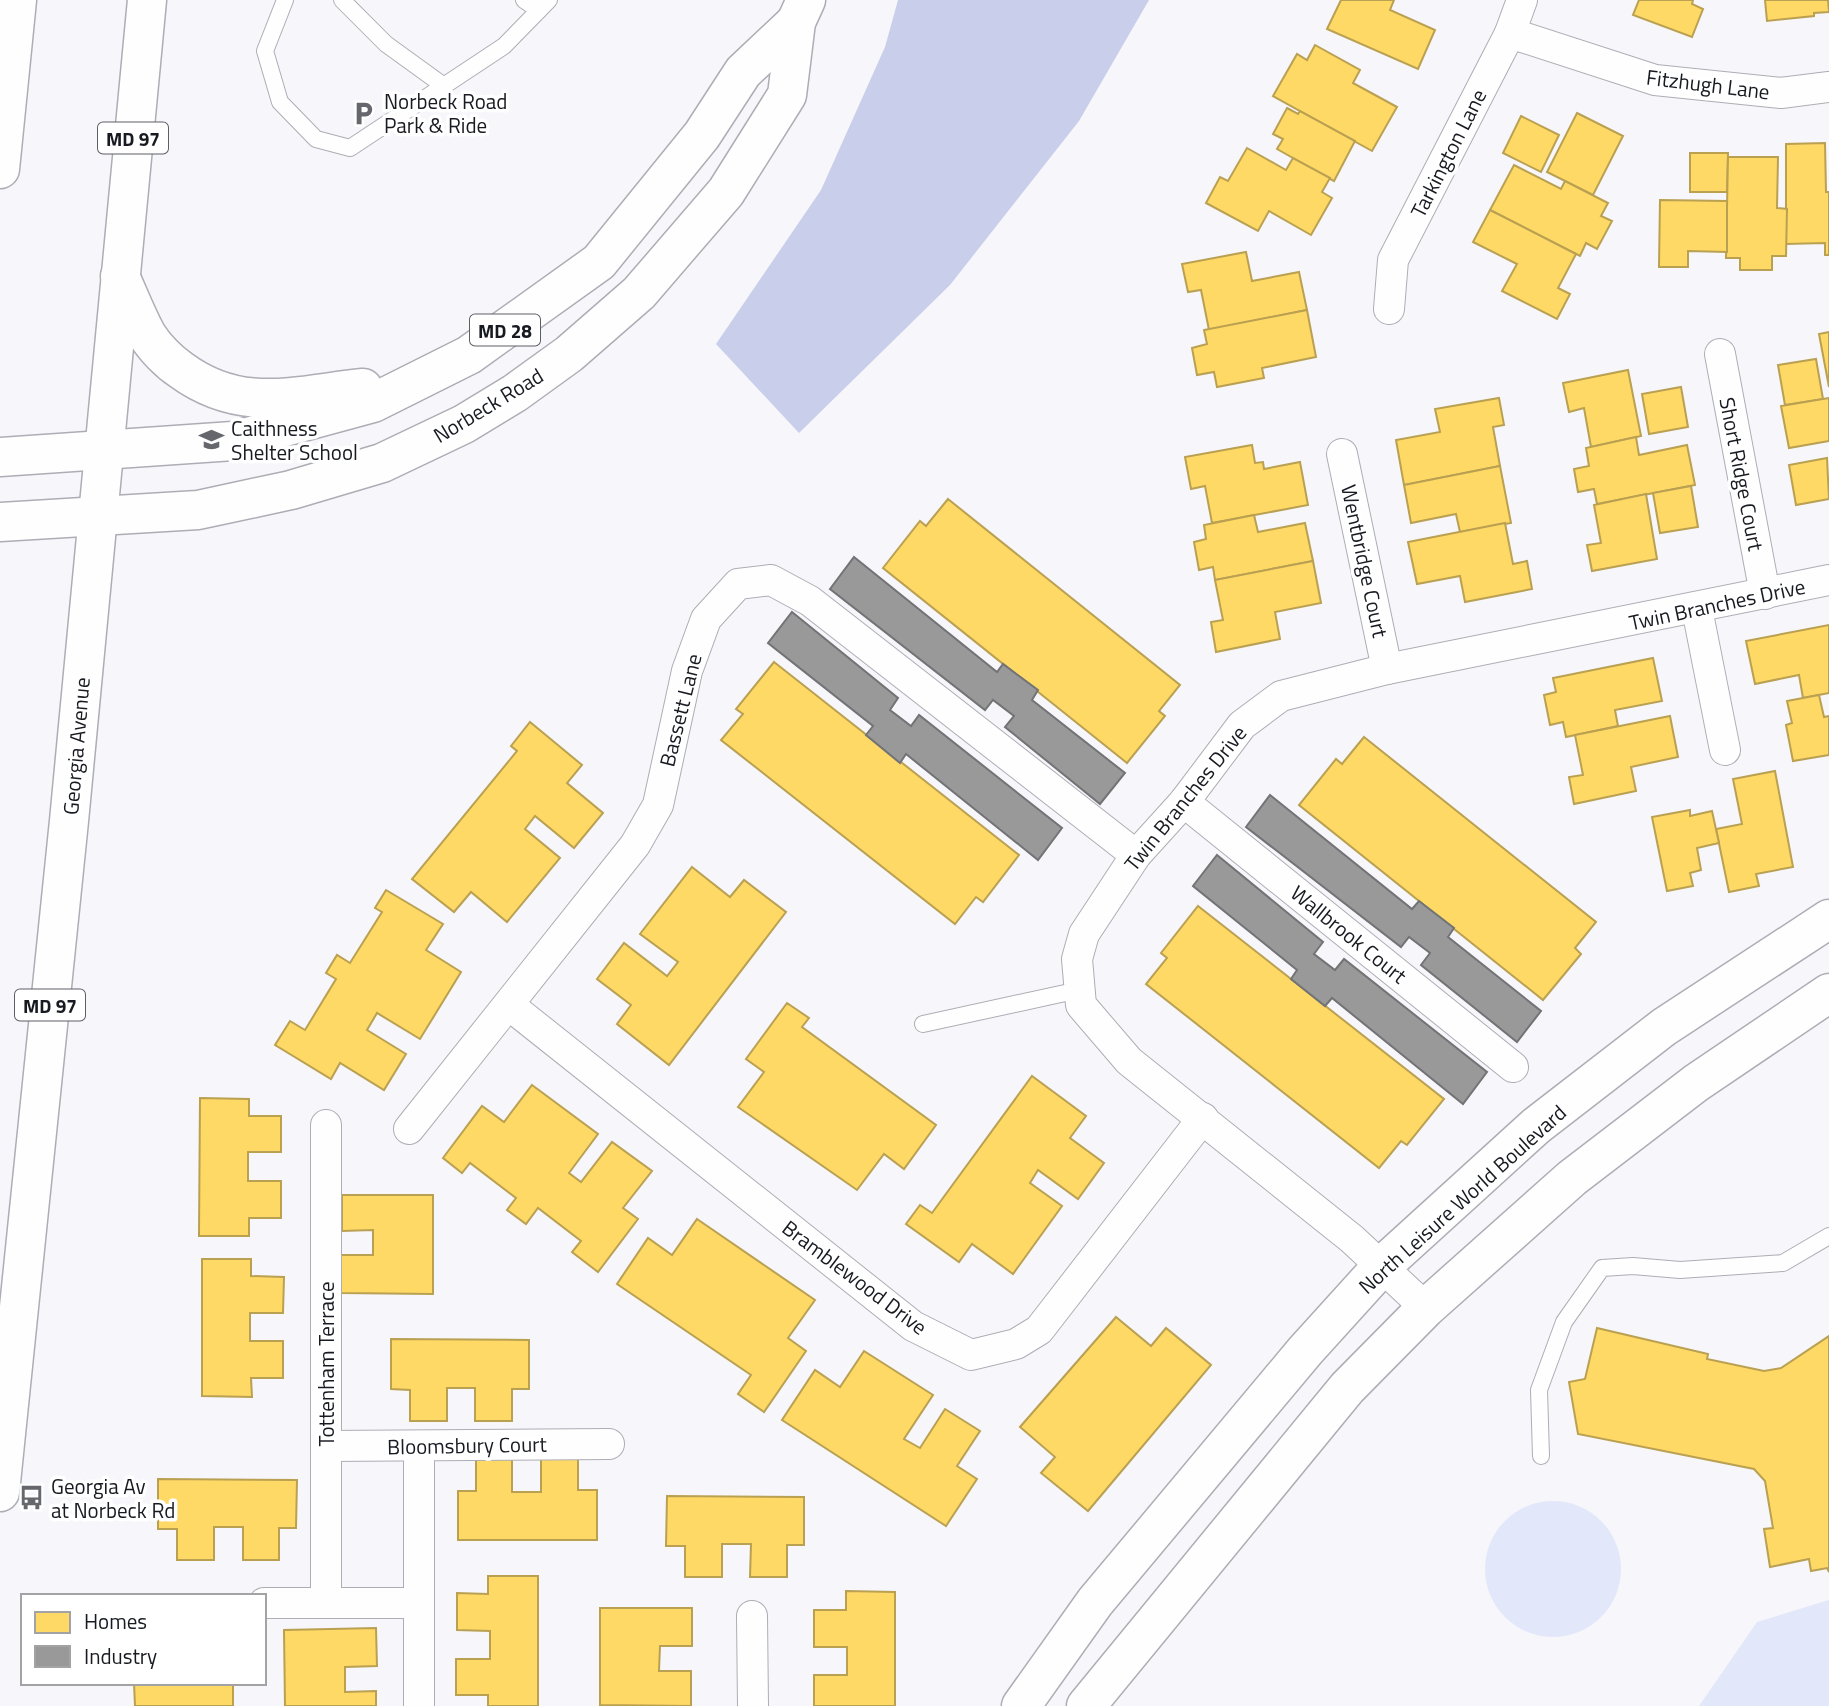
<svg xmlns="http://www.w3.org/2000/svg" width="1829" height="1706" viewBox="0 0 1829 1706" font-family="'Titillium Web',sans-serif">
  <rect width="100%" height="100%" fill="#f6f6fb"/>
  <g fill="#e3e7fa">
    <circle cx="1553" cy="1569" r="68"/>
    <polygon points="1829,1600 1829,1706 1699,1706 1757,1622"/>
  </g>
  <polygon fill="#c9cfea" points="898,0 1149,0 1079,121 950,285 799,433 716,344 821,190 885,47"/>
  <g fill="#ffd966" stroke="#baa051" stroke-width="2">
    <polygon points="1341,0 1394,0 1390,10 1435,30 1418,69 1327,29"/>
    <polygon points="1639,0 1693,0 1692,4 1703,9 1692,37 1633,15"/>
    <polygon points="1765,0 1828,0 1829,12 1814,13 1814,16 1767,21"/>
    <polygon points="1315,45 1360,70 1353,83 1397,107 1372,151 1273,96 1297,54 1307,60"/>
    <polygon points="1287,108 1298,114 1300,111 1355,141 1334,181 1277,149 1283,139 1273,134"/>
    <polygon points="1577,113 1623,136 1593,195 1547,172"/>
    <polygon points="1521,116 1559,135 1541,172 1503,153"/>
    <polygon points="1825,143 1826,192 1829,192 1829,255 1825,255 1825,243 1786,244 1786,144"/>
    <polygon points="1247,148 1286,170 1293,158 1330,178 1322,192 1332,198 1311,235 1269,211 1258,231 1206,203 1220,177 1228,181"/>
    <polygon points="1690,153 1728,153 1727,192 1690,192"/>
    <polygon points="1728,157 1778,157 1777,208 1787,209 1786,256 1772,256 1772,270 1740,270 1740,258 1726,258"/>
    <polygon points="1514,165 1561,189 1565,181 1608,203 1601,216 1612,221 1597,249 1586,243 1580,256 1490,210"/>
    <polygon points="1660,200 1727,201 1727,252 1688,251 1688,267 1659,267"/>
    <polygon points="1490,210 1576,254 1558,288 1570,294 1557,319 1502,291 1517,264 1473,242"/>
    <polygon points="1246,252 1252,281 1299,272 1307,310 1209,330 1201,290 1188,292 1182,264"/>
    <polygon points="1307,310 1316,357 1262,368 1264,378 1217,387 1214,372 1197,375 1192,348 1207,344 1204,330"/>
    <polygon points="1829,332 1829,387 1819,334"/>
    <polygon points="1816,359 1823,399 1785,405 1778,365"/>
    <polygon points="1628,370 1641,436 1591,447 1584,408 1569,412 1563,383"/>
    <polygon points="1681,387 1688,427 1649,434 1642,394"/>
    <polygon points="1499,398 1504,425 1493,427 1500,466 1404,485 1396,440 1440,432 1435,409"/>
    <polygon points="1829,398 1829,441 1789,448 1781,406"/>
    <polygon points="1636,437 1639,455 1687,445 1695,485 1597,504 1594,489 1578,492 1574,469 1589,466 1586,448"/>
    <polygon points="1252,445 1255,463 1263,462 1264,469 1300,462 1308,505 1212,523 1205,486 1191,489 1185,457"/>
    <polygon points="1827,458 1829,499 1796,505 1789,465"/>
    <polygon points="1500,466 1511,523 1460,532 1456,514 1411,523 1404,485"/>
    <polygon points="1691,486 1698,527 1660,533 1653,493"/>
    <polygon points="1646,494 1657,559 1592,571 1587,545 1601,543 1594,505"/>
    <polygon points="948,499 1180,685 1159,711 1165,716 1127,763 883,568 920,521 926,526"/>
    <polygon points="1254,515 1258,532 1305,523 1313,561 1215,580 1213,567 1199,570 1194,542 1206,539 1204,525"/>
    <polygon points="1505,523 1513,564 1527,561 1532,589 1465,602 1460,576 1417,584 1408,542"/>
    <polygon points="1313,561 1321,603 1275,612 1280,639 1216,652 1211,622 1223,620 1215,580"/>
    <polygon points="1829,625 1829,693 1803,698 1799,675 1755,684 1746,641"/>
    <polygon points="1653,658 1662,701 1615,710 1618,726 1566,737 1563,722 1550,725 1544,695 1556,692 1553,678"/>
    <polygon points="774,662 1019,855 983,902 976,897 955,924 721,740 743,714 736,709"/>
    <polygon points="1819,695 1824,717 1829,716 1829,755 1793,761 1786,725 1792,723 1787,701"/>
    <polygon points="1670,716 1678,757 1631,767 1636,791 1574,804 1569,777 1583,775 1575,735"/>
    <polygon points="530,722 582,765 567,783 603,813 574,848 535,816 525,829 560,858 507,922 471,892 454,912 412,879 517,751 511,746"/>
    <polygon points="1364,737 1596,922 1575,948 1581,954 1543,1000 1299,805 1336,759 1342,764"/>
    <polygon points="1775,771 1793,867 1756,874 1759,886 1729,892 1716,829 1742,824 1733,779"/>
    <polygon points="1690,810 1690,816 1712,811 1719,843 1697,848 1701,870 1690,873 1693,886 1667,891 1652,817"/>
    <polygon points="692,867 730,897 744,880 786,912 669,1065 617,1024 631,1005 597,979 624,943 667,976 678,962 640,934"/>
    <polygon points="386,890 443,924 426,950 461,972 420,1039 377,1013 367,1030 406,1054 384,1090 340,1063 331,1079 275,1045 290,1021 305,1030 336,979 326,973 337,955 350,963 382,912 375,908"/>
    <polygon points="1198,906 1444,1099 1407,1145 1401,1141 1379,1168 1146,984 1167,958 1161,953"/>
    <polygon points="787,1003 809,1018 802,1027 936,1125 904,1169 884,1154 857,1190 738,1107 764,1072 746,1059"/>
    <polygon points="1032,1076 1086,1116 1070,1138 1104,1163 1078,1199 1038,1170 1030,1183 1062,1206 1013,1274 972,1244 959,1262 906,1224 920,1205 932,1213"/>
    <polygon points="532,1085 598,1134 569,1173 581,1182 612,1142 652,1171 623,1208 638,1219 598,1272 572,1252 581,1241 538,1208 526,1224 507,1210 516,1198 470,1163 462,1173 443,1158 482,1106 504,1122"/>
    <polygon points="200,1098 249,1099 249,1116 281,1116 281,1152 248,1152 248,1181 281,1181 281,1218 249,1218 249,1236 199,1236"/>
    <polygon points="342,1195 433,1195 433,1294 341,1293 341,1255 373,1255 373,1230 342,1231"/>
    <polygon points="697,1219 815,1300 788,1338 806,1351 764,1412 738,1394 751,1375 617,1284 648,1238 672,1255"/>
    <polygon points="202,1259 251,1259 251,1276 284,1277 283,1313 250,1313 250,1341 283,1341 283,1378 251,1378 252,1397 202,1396"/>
    <polygon points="1116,1317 1151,1346 1166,1328 1211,1365 1088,1511 1041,1473 1055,1457 1020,1427"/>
    <polygon points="1597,1328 1708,1354 1707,1359 1764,1371 1781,1368 1829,1336 1829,1572 1827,1568 1811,1571 1809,1559 1770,1567 1764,1529 1773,1528 1765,1481 1754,1469 1578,1434 1569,1382 1585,1379"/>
    <polygon points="391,1339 529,1340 529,1389 512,1389 512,1421 475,1421 475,1388 447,1388 447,1421 410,1421 410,1390 391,1389"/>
    <polygon points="864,1351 933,1395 904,1439 920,1448 945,1409 980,1431 957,1466 977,1479 946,1526 782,1420 815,1370 840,1387"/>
    <polygon points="476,1459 512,1459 512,1492 541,1492 541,1459 578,1459 578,1490 597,1490 597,1540 458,1540 458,1491 476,1491"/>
    <polygon points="158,1479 297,1480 296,1528 279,1528 279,1560 243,1560 243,1527 214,1527 214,1560 177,1560 177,1529 158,1529"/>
    <polygon points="667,1496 804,1497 804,1545 787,1545 787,1577 750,1577 751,1544 722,1544 722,1577 685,1577 685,1546 666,1546"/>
    <polygon points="488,1576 538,1576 538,1706 488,1706 488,1695 456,1695 456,1659 490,1659 490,1631 457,1630 457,1593 488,1594"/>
    <polygon points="846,1591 895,1592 895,1706 814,1706 814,1675 847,1675 847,1647 814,1647 814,1610 846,1610"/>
    <polygon points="600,1608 692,1608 692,1646 660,1646 659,1671 691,1671 691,1706 600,1705"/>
    <polygon points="376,1628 377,1666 345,1667 345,1692 376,1691 376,1706 285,1706 284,1630"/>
    <polygon points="134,1683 233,1683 233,1706 135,1706"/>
  </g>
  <g fill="#999" stroke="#727375" stroke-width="2">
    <polygon points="854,557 997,672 1003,664 1038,690 1032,700 1125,773 1100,804 1005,727 1014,716 993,700 985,710 830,589"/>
    <polygon points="792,612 898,698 890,710 911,726 919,715 1062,828 1038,860 906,754 900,763 866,735 873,726 768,643"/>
    <polygon points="1270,795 1412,909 1419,901 1454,928 1448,937 1541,1011 1517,1042 1421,965 1430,953 1409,937 1401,947 1246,827"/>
    <polygon points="1217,855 1323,942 1314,954 1335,970 1344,959 1487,1072 1463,1104 1332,998 1325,1006 1291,979 1297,970 1193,886"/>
  </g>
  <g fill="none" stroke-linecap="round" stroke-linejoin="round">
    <defs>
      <g id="lane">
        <polyline points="285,0 265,51 280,102 316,139 350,148 504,46 549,0"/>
        <polyline points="342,0 386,44 444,86"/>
        <polyline points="524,0 539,10"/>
        <polyline points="923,1024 1079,990"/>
        <polyline points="1541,1456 1539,1390 1564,1322 1602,1268 1633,1266 1680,1270 1783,1263 1829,1236"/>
      </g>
      <g id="street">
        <polyline points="1510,33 1655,80 1781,93 1829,87"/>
        <polyline points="1389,309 1393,260 1510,33 1522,0"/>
        <polyline points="1720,354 1765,594"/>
        <polyline points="1342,454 1387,669"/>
        <polyline points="1697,609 1725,750"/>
        <polyline points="1184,802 1513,1067"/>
        <polyline points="509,1005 913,1326 971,1355 1016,1344 1039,1330 1203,1118"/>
        <polyline points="326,1125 326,1603"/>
        <polyline points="409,1129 635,845 658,805 687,671 706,619 738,584 771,580 810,601 1136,855"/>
        <polyline points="1426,1308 1352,1239 1129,1061 1081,1005 1077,959 1084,934 1136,855 1184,802 1242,725 1281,696 1387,669 1829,580"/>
        <polyline points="326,1446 609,1444"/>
        <polyline points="419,1446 419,1706"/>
        <polyline points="264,1603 419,1603"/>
        <polyline points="752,1616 753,1706"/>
      </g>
      <g id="secondary">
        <polyline points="1021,1706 1095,1602 1305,1351 1382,1266 1536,1126 1664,1027 1829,919"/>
        <polyline points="1086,1706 1347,1388 1426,1308 1572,1178 1696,1083 1829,993"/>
      </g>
      <g id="primary">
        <polyline points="0,169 17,0"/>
        <path d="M120,276C129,296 137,317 147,335C155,348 169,362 181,370C241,414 295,395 363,388"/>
        <polyline points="0,457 233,441 373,403 469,355 599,262 702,135 743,72 796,22"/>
        <polyline points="0,522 198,510 291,490 382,463 464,424 515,393 569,354 639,293 726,192 787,95 796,22 806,0"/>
        <polyline points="0,1492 69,821 147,0"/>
      </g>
    </defs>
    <use href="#lane" stroke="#adaeb5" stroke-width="18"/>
    <use href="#street" stroke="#adaeb5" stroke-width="32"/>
    <use href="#secondary" stroke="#adaeb5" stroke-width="41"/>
    <use href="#primary" stroke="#adaeb5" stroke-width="41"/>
    <use href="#lane" stroke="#fefefe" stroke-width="16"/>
    <use href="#street" stroke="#fefefe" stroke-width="30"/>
    <use href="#secondary" stroke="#fefefe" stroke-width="38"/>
    <use href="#primary" stroke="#fefefe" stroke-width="38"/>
  </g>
  <defs>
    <symbol id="parking-bare" viewBox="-9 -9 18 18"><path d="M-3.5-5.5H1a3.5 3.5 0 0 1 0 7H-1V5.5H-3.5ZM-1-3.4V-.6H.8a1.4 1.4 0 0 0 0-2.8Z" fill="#66676d" stroke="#fff" stroke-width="2.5" paint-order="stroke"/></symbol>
    <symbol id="school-bare" viewBox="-9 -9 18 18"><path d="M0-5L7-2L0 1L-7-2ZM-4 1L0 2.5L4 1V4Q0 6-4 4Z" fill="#66676d" stroke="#fff" stroke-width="2.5" paint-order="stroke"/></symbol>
    <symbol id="bus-bare" viewBox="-9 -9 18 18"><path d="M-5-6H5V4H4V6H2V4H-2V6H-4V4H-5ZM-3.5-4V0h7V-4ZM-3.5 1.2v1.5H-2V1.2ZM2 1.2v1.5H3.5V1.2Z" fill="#66676d" stroke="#fff" stroke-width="2.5" paint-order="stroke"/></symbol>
  </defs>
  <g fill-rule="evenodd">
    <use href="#parking-bare" x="346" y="96" width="35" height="35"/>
    <use href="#school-bare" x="194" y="422" width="35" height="35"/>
    <use href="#bus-bare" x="14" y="1480" width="35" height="35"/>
  </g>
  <g text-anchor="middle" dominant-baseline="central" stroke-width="7" stroke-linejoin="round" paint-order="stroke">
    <g fill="#fff" stroke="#5d5f64" stroke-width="2">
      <rect x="98" y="122.5" width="70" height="31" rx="5"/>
      <rect x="470" y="314.5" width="70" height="31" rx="5"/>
      <rect x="15" y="989.5" width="70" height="31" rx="5"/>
    </g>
    <g font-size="19" font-weight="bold" fill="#181a21">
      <text x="133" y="138">MD 97</text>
      <text x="505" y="330">MD 28</text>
      <text x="50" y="1005">MD 97</text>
    </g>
    <g font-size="21" fill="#181a21" stroke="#fff">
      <text transform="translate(1708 84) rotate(7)">Fitzhugh Lane</text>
      <text transform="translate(1448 153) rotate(-63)">Tarkington Lane</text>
      <text transform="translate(488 405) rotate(-31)">Norbeck Road</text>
      <text transform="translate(1742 474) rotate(79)">Short Ridge Court</text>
      <text transform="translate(1365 561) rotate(78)">Wentbridge Court</text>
      <text transform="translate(1717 604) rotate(-12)">Twin Branches Drive</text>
      <text transform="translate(680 710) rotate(-76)">Bassett Lane</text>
      <text transform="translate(76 746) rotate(-85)">Georgia Avenue</text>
      <text transform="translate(1185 798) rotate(-51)">Twin Branches Drive</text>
      <text transform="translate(1349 934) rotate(39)">Wallbrook Court</text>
      <text transform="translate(1462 1199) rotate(-42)">North Leisure World Boulevard</text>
      <text transform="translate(855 1277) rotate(37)">Bramblewood Drive</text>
      <text transform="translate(326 1364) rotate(-90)">Tottenham Terrace</text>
      <text transform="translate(467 1445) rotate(-1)">Bloomsbury Court</text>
    </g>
    <g font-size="21" fill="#181a21" stroke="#fff" text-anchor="start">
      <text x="384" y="101">Norbeck Road<tspan x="384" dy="24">Park &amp; Ride</tspan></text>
      <text x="231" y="428">Caithness<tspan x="231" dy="24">Shelter School</tspan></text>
      <text x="51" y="1486">Georgia Av<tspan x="51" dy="24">at Norbeck Rd</tspan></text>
    </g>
  </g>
  <rect x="21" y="1594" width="245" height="91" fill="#ffffff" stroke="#a3a3a6" stroke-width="2"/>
  <rect x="35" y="1612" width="35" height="21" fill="#ffd966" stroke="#a3a3a6" stroke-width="2"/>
  <text x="84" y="1629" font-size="21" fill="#181a21">Homes</text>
  <rect x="35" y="1646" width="35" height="21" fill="#999999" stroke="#a3a3a6" stroke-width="2"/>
  <text x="84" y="1664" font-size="21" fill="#181a21">Industry</text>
</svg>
